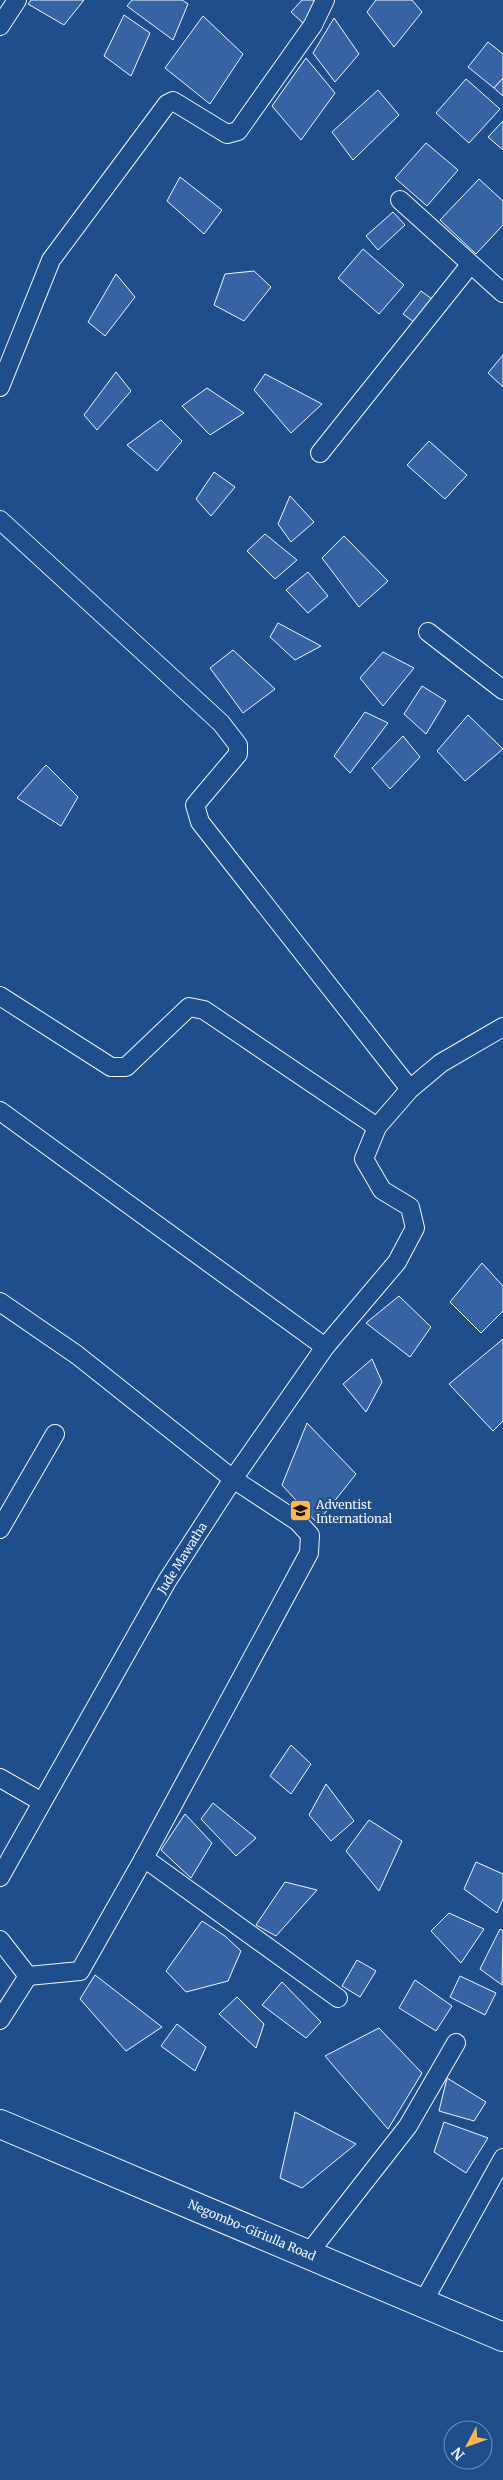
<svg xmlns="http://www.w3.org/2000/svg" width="503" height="2480" viewBox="0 0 503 2480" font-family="Merriweather,serif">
  <rect width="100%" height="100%" fill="#1f4e8c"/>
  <g fill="#3563a3" stroke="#f2f6ff">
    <polygon points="31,0 84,0 64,25 28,4"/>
    <polygon points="132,0 182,0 188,4 173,40 127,6"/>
    <polygon points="302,0 318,0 304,24 291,12"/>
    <polygon points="376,0 412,0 422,12 394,47 367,12"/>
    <polygon points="124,15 150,33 131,76 104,56"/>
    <polygon points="203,16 243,54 210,104 165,68"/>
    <polygon points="334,18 359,54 335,82 313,53"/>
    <polygon points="488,42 503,54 503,78 494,88 468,67"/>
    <polygon points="306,58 335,93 301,140 272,106"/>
    <polygon points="503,78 503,96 494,88"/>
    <polygon points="466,79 500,109 469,143 436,113"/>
    <polygon points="378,90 399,115 353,160 332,132"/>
    <polygon points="503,121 503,150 488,137"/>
    <polygon points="426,143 458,170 427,206 395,178"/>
    <polygon points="180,177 222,210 204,234 167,201"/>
    <polygon points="479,179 503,201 503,225 476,254 440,220"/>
    <polygon points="393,212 405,225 378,250 366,236"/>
    <polygon points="363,249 404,285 379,314 338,278"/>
    <polygon points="254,271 271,287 244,321 214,305 225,274"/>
    <polygon points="116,274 135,297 105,336 88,322"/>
    <polygon points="421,291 436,302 418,325 403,314"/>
    <polygon points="503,355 503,387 488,373"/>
    <polygon points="116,372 131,391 97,430 84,415"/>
    <polygon points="265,374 322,404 291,433 254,390"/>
    <polygon points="207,388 244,413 210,435 182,406"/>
    <polygon points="161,420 182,441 157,471 127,445"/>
    <polygon points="429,441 467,475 445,499 407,465"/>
    <polygon points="214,472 235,487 211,516 196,499"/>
    <polygon points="290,496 314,522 291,542 278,524"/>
    <polygon points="265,534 297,560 275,579 247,551"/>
    <polygon points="344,536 388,581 359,607 322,558"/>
    <polygon points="308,572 328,596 308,613 286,590"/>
    <polygon points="278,623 321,646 295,660 270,637"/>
    <polygon points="233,650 275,689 243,713 210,668"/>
    <polygon points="383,652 414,668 383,706 360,678"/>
    <polygon points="422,686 446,701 426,734 404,714"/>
    <polygon points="365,712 388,723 350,773 334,756"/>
    <polygon points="468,715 503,749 465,781 437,751"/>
    <polygon points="403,736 420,757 390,789 372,768"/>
    <polygon points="46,765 78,797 61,826 17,798"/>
    <polygon points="482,1263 503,1286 503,1311 481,1333 450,1302"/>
    <polygon points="399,1296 431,1327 410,1357 366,1323"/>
    <polygon points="503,1339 503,1421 493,1431 449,1384"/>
    <polygon points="372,1359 382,1382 366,1412 343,1384"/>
    <polygon points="307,1423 356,1474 317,1523 282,1485"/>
    <polygon points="291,1745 311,1764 291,1794 270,1776"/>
    <polygon points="326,1784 354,1821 331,1841 309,1815"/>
    <polygon points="213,1803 256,1838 236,1856 201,1819"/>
    <polygon points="185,1814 212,1843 191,1878 161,1850"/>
    <polygon points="369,1820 402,1841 379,1891 346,1851"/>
    <polygon points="476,1862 503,1874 503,1899 497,1913 464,1889"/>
    <polygon points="285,1882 317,1890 276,1936 256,1925"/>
    <polygon points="449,1913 484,1929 461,1963 431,1931"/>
    <polygon points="202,1921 225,1936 241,1951 228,1981 186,1992 166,1971"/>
    <polygon points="500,1929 503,1931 502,1985 480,1969"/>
    <polygon points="357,1960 376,1971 360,1997 342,1986"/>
    <polygon points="95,1975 162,2027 126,2051 80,1999"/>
    <polygon points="460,1976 496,1993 485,2015 450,1997"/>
    <polygon points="415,1980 452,2006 436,2031 399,2008"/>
    <polygon points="282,1982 321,2022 306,2038 262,2005"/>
    <polygon points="237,1997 264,2024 256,2048 219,2014"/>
    <polygon points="177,2024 206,2047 195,2071 161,2046"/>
    <polygon points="379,2028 422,2073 388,2129 325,2056"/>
    <polygon points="447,2078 486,2102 474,2121 439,2111"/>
    <polygon points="295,2112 356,2144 302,2188 280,2178"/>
    <polygon points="444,2122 488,2138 466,2173 434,2152"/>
  </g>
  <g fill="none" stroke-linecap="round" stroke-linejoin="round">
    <defs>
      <g id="street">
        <polyline points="0,26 17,0"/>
        <polyline points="400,200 503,293"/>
        <polyline points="0,387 51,260 167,104 173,101 227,134 238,131 313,25 325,0"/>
        <polyline points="320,453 470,265"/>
        <polyline points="0,520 221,723 238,745 238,754 195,805 200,822 410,1089"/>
        <polyline points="428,632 503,690"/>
        <polyline points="0,996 111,1067 126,1067 189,1007 204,1010 377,1127"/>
        <polyline points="0,1111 325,1347"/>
        <polyline points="0,1302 77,1355 233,1479 297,1521 310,1535 309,1553 144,1858 80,1971 28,1976"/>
        <polyline points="0,1529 55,1434"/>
        <polyline points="0,1778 42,1802"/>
        <polyline points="144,1858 338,1998"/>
        <polyline points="0,1877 167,1581 233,1479 325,1347 397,1262 415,1228 410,1207 382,1190 364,1159 377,1127 410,1089 441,1063 503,1027"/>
        <polyline points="0,1940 28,1976 0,2020"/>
        <polyline points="308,2254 408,2126 456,2043"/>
        <polyline points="422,2304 503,2158"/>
      </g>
      <polyline id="primary" points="0,2124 503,2337"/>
    </defs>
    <use href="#street" stroke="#f2f6ff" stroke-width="20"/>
    <use href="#primary" stroke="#f2f6ff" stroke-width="30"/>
    <use href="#street" stroke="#1f4e8c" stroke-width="18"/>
    <use href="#primary" stroke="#1f4e8c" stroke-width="28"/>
  </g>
  <defs>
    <symbol id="school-square" viewBox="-11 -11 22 22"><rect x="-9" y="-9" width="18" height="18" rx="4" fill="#ffb74d" stroke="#1f4e8c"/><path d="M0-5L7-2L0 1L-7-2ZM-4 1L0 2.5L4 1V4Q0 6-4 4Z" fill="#111"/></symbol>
  </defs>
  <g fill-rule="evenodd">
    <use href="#school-square" x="288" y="1498" width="25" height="25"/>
  </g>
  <g text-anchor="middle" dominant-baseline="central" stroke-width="4" stroke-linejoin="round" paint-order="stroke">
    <g font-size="12" fill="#f2f6ff" stroke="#1f4e8c" text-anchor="start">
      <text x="316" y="1504">Adventist<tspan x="316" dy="14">International</tspan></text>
    </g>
    <g font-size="12" fill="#f2f6ff" stroke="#1f4e8c">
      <text transform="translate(182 1558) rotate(-58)">Jude Mawatha</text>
      <text transform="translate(252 2230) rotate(23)">Negombo-Giriulla Road</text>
    </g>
  </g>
  <g transform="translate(468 2445) rotate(229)"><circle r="24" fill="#1f4e8c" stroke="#7391ba"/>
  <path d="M0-4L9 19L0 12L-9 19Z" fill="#ffb74d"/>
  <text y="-8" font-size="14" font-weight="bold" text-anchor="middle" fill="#f2f6ff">N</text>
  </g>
</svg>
